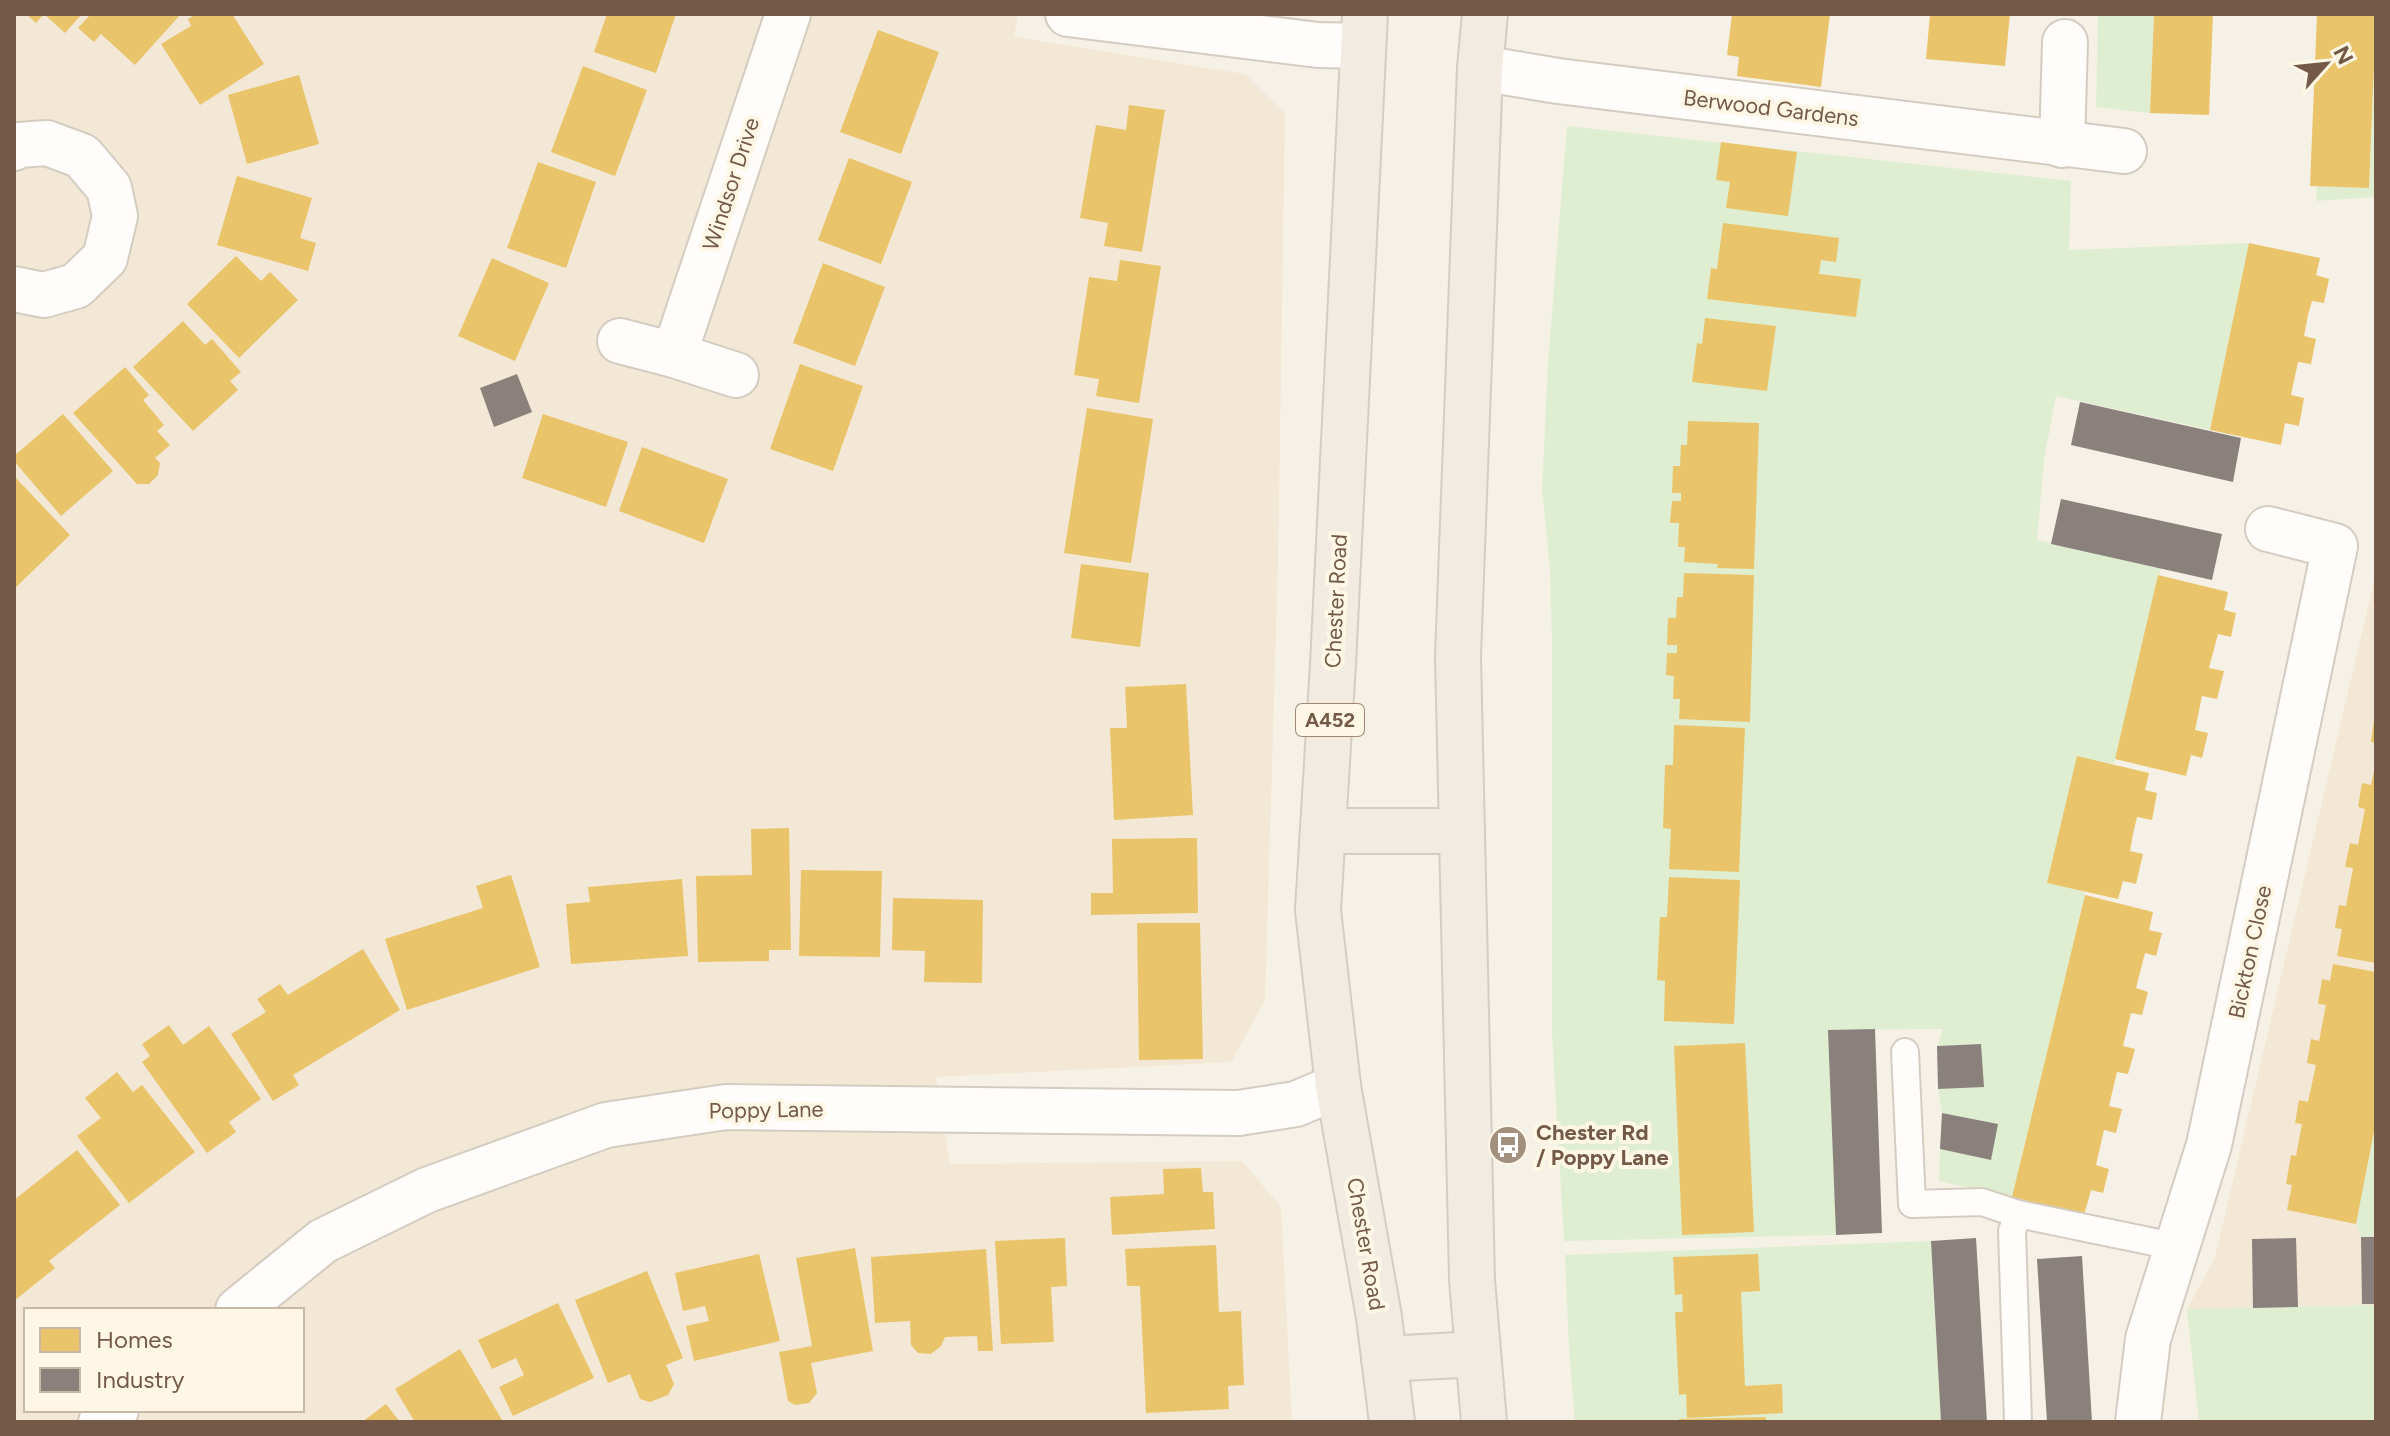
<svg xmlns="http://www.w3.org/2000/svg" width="2390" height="1436" viewBox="0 0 2390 1436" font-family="Figtree,sans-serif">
  <rect width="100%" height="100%" fill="#f6f1e6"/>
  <g fill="#f2e8d5" fill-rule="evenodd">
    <path d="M14,14H1018L1014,37L1245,74L1285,114L1278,564L1265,1001L1231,1062L936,1077L950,1164L1242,1161L1281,1207L1292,1422H14ZM26,1310H302V1410H26Z"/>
    <polygon points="2376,573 2376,1422 2199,1422 2187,1309 2215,1257"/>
  </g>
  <g fill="#dfeed0">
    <polygon points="2098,14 2154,14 2150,113 2096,107"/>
    <polygon points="2376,15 2376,197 2316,201 2317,186 2369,188"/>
    <polygon points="1567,126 2071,181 2069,250 2249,243 2210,430 2056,396 2044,459 2037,540 2161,568 2114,764 2077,757 2048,883 2083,891 2085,895 2012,1197 1939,1181 1940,1149 1991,1160 1997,1124 1942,1113 1938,1089 1983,1086 1981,1044 1937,1046 1943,1029 1829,1030 1836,1235 1564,1241 1552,1033 1552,643 1550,569 1542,490 1548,363"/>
    <polygon points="2376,1121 2376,1237 2361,1237 2356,1224"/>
    <polygon points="1931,1241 1941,1422 1575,1422 1569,1348 1565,1255"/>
    <polygon points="2376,1305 2376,1422 2199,1422 2187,1309"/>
  </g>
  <g fill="#e9c46a">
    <polygon points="26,14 44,14 36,23"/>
    <polygon points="44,14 82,14 65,33"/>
    <polygon points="91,14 181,14 135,65 101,34 94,42 78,28"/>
    <polygon points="196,14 232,14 264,64 200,105 161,44 191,26 188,19"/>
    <polygon points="607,14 676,14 656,73 594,52"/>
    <polygon points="1732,14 1830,14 1821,87 1737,76 1739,57 1727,55"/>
    <polygon points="1930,14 2010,14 2005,66 1926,59"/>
    <polygon points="2154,14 2213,14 2209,115 2150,113"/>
    <polygon points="2317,14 2376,14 2369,188 2310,186"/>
    <polygon points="878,30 939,52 901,154 840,132"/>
    <polygon points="583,66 647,90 615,176 551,152"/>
    <polygon points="299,75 319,144 247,164 228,95"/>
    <polygon points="1129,105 1165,110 1142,252 1104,246 1108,223 1080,218 1096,125 1126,130"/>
    <polygon points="1721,142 1797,152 1788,216 1726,208 1730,182 1716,180"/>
    <polygon points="849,158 912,182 881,264 818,240"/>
    <polygon points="538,162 596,182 566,268 507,248"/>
    <polygon points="237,176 312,198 300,238 316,243 308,271 217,245"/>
    <polygon points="1723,223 1839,238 1836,262 1821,260 1819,274 1861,279 1856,317 1707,299 1711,268 1717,269"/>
    <polygon points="2249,243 2320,258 2316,275 2329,279 2324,303 2312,301 2308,315 2304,336 2316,339 2311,364 2298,362 2295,376 2291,395 2304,398 2299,426 2285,423 2281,445 2210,430"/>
    <polygon points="236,256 261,281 270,272 298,300 239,358 187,304"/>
    <polygon points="492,258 549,283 515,361 458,336"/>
    <polygon points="1120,260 1161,266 1139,403 1096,396 1099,379 1074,375 1089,277 1117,281"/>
    <polygon points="823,263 885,287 855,366 793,343"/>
    <polygon points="1705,318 1776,326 1767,391 1692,382 1697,343 1702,344"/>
    <polygon points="183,321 205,345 212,339 241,372 230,381 238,390 193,431 133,367"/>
    <polygon points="800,364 863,386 833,471 770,449"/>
    <polygon points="125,367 149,395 143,400 164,425 157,431 170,445 155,458 160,463 158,475 149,484 137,484 73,413"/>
    <polygon points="1087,408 1153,419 1131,563 1064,553"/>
    <polygon points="63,414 113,471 61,516 14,461 14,456"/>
    <polygon points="543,414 628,442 606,507 522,478"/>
    <polygon points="1688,421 1759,423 1754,569 1717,568 1718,564 1684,562 1685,547 1678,547 1679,523 1670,523 1672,501 1681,501 1681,493 1672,493 1673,466 1680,466 1681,445 1687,445"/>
    <polygon points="642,447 728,479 704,543 619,511"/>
    <polygon points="14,476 70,535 14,589"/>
    <polygon points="1081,564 1149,573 1140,647 1071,638"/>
    <polygon points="1684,573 1754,575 1750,722 1679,719 1680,699 1673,699 1674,676 1666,675 1667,653 1677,653 1677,645 1667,645 1668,618 1676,618 1677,597 1683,597"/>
    <polygon points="2158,575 2228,592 2224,610 2236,613 2231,637 2218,634 2209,668 2224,671 2217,699 2202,696 2195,730 2208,733 2202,758 2191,755 2186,776 2115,759"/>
    <polygon points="1186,684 1193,815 1114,820 1110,728 1127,728 1125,687"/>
    <polygon points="2374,720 2376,720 2376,743 2371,742"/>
    <polygon points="1674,725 1745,728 1739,872 1669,869 1671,829 1663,828 1665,765 1673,765"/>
    <polygon points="2077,756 2149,773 2145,790 2157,793 2152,820 2137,817 2133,834 2130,851 2143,854 2136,884 2123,881 2118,899 2047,883"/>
    <polygon points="2375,766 2376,766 2376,963 2337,956 2342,929 2335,928 2339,905 2346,906 2353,868 2345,867 2350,843 2358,845 2365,809 2358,807 2362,783 2371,785"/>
    <polygon points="789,828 791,950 769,950 769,961 698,962 696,876 752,875 751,829"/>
    <polygon points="1197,838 1198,913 1091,915 1091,893 1113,893 1112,839"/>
    <polygon points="801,870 882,871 880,957 799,956"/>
    <polygon points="511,875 540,967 407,1010 385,939 483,908 476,886"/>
    <polygon points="1669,877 1740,880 1734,1024 1664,1021 1665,981 1657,980 1660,917 1667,917"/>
    <polygon points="682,879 688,956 571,964 566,904 590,902 588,887"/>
    <polygon points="2085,895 2153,912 2149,930 2162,933 2156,956 2145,953 2136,988 2148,992 2142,1015 2131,1013 2123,1046 2135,1049 2128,1074 2117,1072 2109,1106 2122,1109 2116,1133 2104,1130 2096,1165 2109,1169 2103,1193 2091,1190 2084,1215 2012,1197"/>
    <polygon points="893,898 983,900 982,983 924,982 925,951 892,950"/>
    <polygon points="1137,923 1200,923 1203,1059 1139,1060"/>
    <polygon points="363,949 400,1010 293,1075 299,1085 273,1101 231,1034 266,1012 257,999 280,984 288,995"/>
    <polygon points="2333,964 2376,972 2376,1121 2356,1224 2287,1210 2292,1185 2286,1184 2291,1155 2296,1156 2302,1124 2295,1123 2299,1100 2308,1102 2316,1065 2307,1063 2311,1039 2319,1041 2326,1005 2318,1004 2322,979 2330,981"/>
    <polygon points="169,1025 183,1045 209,1026 261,1099 229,1122 236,1132 207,1153 142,1062 150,1056 142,1044"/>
    <polygon points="1745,1043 1754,1232 1682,1235 1674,1046"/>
    <polygon points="117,1072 133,1092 142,1085 195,1152 129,1203 77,1136 101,1118 85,1098"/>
    <polygon points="77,1150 120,1205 49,1261 55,1268 14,1301 14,1200"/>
    <polygon points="1201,1168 1203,1192 1213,1192 1215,1229 1112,1235 1110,1197 1164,1194 1163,1169"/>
    <polygon points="1065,1238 1067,1286 1051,1287 1054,1342 1001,1344 995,1241"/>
    <polygon points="1216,1245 1219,1312 1241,1311 1244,1385 1228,1386 1229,1409 1146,1413 1140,1286 1127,1286 1125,1249"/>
    <polygon points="855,1248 873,1351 811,1363 817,1393 809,1403 795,1405 788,1401 779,1352 812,1346 796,1258"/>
    <polygon points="986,1249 993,1351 978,1351 977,1336 945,1337 941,1346 931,1354 918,1353 911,1345 910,1321 875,1323 871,1257"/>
    <polygon points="759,1254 780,1341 694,1361 686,1326 709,1321 705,1306 683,1311 675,1273"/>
    <polygon points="1758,1254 1760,1291 1741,1292 1745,1386 1782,1384 1783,1413 1687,1418 1686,1394 1679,1395 1675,1312 1683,1312 1682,1294 1675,1295 1673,1257"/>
    <polygon points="647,1271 683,1358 666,1365 674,1384 668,1395 650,1402 640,1399 630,1374 608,1383 575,1300"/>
    <polygon points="558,1303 594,1378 513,1416 499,1387 524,1375 516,1358 492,1369 478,1340"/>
    <polygon points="460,1349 502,1420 499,1422 415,1422 395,1389"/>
    <polygon points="386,1404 400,1422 362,1422"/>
    <polygon points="1766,1417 1766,1422 1679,1422 1679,1419"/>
  </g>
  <g fill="#8a817c">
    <polygon points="517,374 532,412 494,427 480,388"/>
    <polygon points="2080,402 2241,438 2233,482 2071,445"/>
    <polygon points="2061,499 2222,534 2212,580 2051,544"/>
    <polygon points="1875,1029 1882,1233 1836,1235 1828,1030"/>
    <polygon points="1981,1044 1984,1087 1938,1089 1937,1046"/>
    <polygon points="1942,1113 1998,1124 1991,1160 1940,1149"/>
    <polygon points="2361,1237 2376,1237 2376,1304 2362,1304"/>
    <polygon points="1976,1238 1987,1422 1941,1422 1931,1241"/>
    <polygon points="2296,1238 2298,1307 2253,1308 2252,1239"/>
    <polygon points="2082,1256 2092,1422 2047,1422 2037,1259"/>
  </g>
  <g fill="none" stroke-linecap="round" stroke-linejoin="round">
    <defs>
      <g id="service">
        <polyline points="1905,1052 1912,1204 1982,1202 2018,1214 2178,1247"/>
        <polyline points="2018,1422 2012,1231 2018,1214"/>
      </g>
      <g id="minor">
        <polyline points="1068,14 1318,45 1362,46"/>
        <polyline points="1480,68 1558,81 2124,151"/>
        <polyline points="2062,145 2065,42"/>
        <polyline points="14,148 19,145 47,143 82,156 109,188 115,216 105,258 76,286 44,295 14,289"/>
        <polyline points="620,341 674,355 736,375"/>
        <polyline points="674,355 788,14"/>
        <polyline points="238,1310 323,1241 427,1190 606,1125 726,1107 1239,1113 1296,1104 1338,1086"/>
        <polyline points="101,1422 116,1410"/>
        <polyline points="2138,1422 2148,1339 2209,1145 2335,546 2268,529"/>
      </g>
      <g id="trunk">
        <polyline points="1365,14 1333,664 1318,910 1338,1086 1379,1317 1392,1422"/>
        <polyline points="1323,831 1462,831"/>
        <polyline points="1384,1359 1478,1354"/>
        <polyline points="1484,1422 1472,1280 1458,656 1480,68 1485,14"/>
      </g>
    </defs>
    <use href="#service" stroke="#d5ccc1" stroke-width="30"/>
    <use href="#minor" stroke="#d5ccc1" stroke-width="48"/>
    <use href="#trunk" stroke="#d5ccc3" stroke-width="48"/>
    <use href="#service" stroke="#fefdfb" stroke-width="26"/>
    <use href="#minor" stroke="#fefdfb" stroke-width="44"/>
    <use href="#trunk" stroke="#f2ebe2" stroke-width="44"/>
  </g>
  <defs>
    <symbol id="bus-disc" viewBox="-11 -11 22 22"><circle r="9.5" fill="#a28f7e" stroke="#fff7e6"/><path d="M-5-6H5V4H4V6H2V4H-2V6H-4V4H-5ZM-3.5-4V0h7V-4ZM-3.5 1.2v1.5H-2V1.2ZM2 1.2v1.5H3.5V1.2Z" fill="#fff"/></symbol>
  </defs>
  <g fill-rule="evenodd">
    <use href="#bus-disc" x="1486" y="1123" width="44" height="44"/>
  </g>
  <g text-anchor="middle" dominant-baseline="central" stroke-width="8" stroke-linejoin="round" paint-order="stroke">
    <rect fill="#fff7e6" stroke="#9e8976" stroke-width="2" x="1296" y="704" width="68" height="32" rx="6"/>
    <g font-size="20" font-weight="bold" fill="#745a46">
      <text x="1330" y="720">A452</text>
    </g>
    <g font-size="22" fill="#745a46" stroke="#fff7e6">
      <text transform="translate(1771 108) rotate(7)">Berwood Gardens</text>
      <text transform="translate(731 184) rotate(-72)">Windsor Drive</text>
      <text transform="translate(1336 601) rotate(-87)">Chester Road</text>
      <text transform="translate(2250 952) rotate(-78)">Bickton Close</text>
      <text transform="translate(766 1110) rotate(-1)">Poppy Lane</text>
      <text transform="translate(1366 1244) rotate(80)">Chester Road</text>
    </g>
    <g font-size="22" font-weight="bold" fill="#745a46" stroke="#fff7e6" text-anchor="start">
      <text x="1536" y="1132">Chester Rd<tspan x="1536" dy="25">/ Poppy Lane</tspan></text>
    </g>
  </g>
  <rect width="2390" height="1436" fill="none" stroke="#745a46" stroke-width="32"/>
  <rect x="24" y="1308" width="280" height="104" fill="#fff7e6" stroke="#c7b8a6" stroke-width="2"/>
  <rect x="40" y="1328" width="40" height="24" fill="#e9c46a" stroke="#c7b8a6" stroke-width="2"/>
  <text x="96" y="1348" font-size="24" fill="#745a46">Homes</text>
  <rect x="40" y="1368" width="40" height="24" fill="#8a817c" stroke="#c7b8a6" stroke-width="2"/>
  <text x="96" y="1388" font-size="24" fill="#745a46">Industry</text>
  <g transform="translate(2326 64) rotate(63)" stroke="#fff7e6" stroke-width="6" paint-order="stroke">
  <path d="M0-6L14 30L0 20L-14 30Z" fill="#745a46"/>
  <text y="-12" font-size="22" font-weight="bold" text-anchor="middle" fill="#745a46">N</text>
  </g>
</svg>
